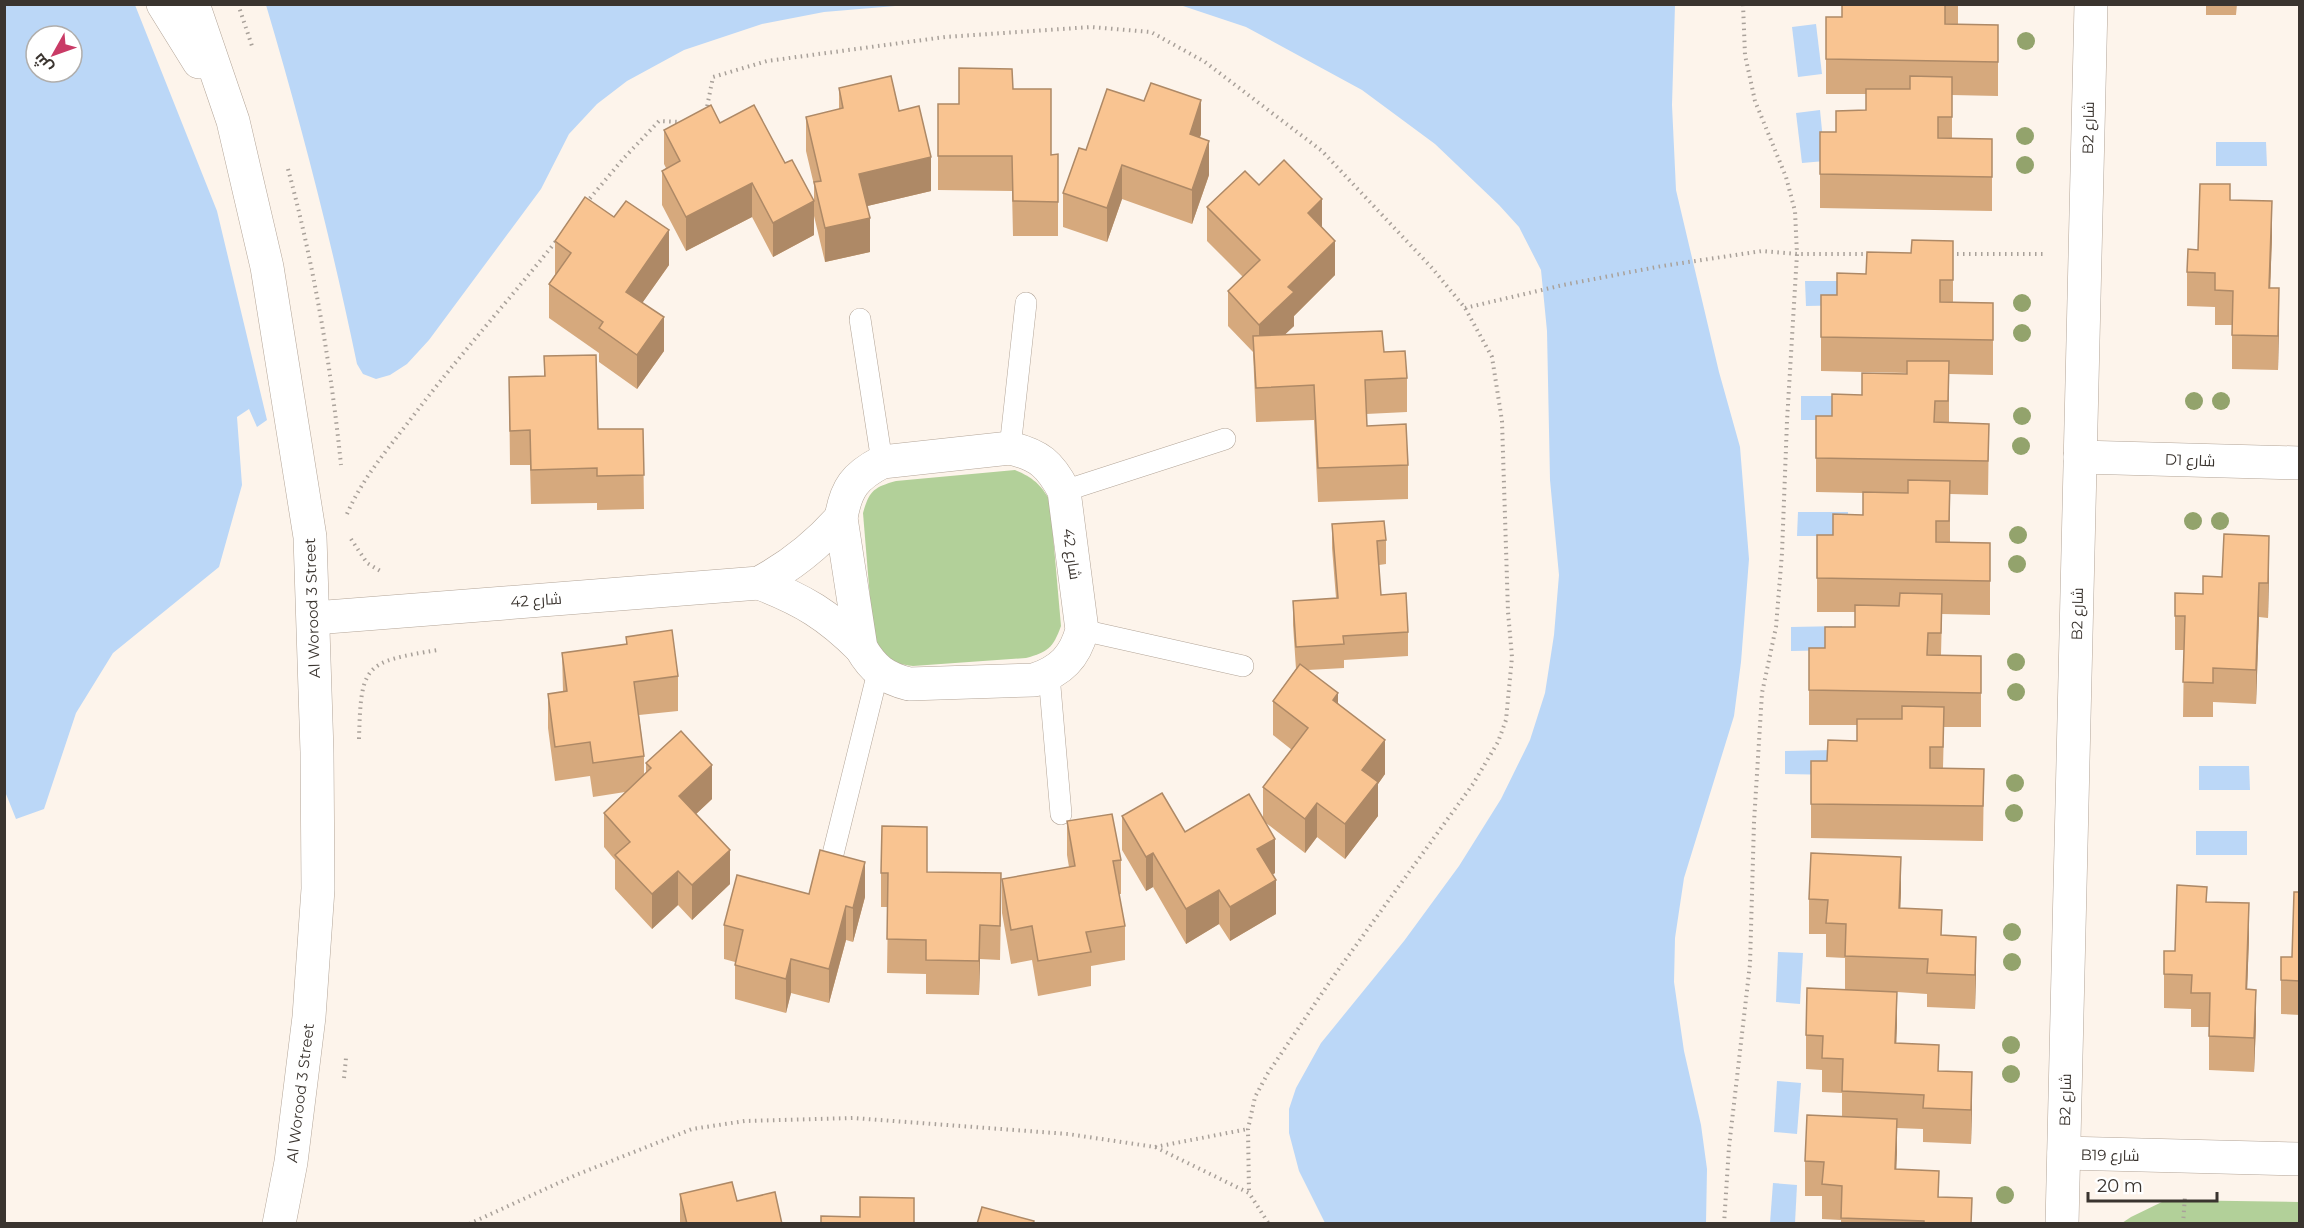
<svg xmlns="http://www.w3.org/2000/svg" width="2304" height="1228" viewBox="0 0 2304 1228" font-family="Montserrat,Cairo,sans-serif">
  <rect width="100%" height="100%" fill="#fdf4eb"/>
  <g fill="#b2d099">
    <path d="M1015,470C1032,477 1041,484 1050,501L1061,626C1053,648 1048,652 1026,658L913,666C889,663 883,657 873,635L863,513C869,491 874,487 896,481Z"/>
    <polygon points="2166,1200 2299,1202 2299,1223 2122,1223 2131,1217"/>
  </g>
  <g fill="#bbd7f7" fill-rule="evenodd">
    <path d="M4,5H135L217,211L267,420L257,427L249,409L237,417L242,485L219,567L113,653L76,713L44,809L16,819L4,789ZM36,36H72V72H36Z"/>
    <path d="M266,5V4L907,5L824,12L762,24L684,50L627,81L597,104L569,134L541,189L429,340L407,364L390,375L376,379L363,374L357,364C332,243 301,123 266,5Z"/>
    <polygon points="1180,5 1675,5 1672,105 1676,190 1719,372 1740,447 1749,559 1741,662 1734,716 1684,878 1675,938 1674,982 1684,1051 1701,1125 1707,1169 1706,1223 1325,1223 1299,1171 1289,1133 1289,1109 1296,1088 1321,1043 1404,941 1459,866 1501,799 1530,740 1545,693 1554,635 1559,575 1550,480 1547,331 1541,270 1519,227 1499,205 1435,144 1362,90 1246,27"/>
    <polygon points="1816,24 1822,74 1798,77 1792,27"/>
    <polygon points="1820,110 1825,161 1802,163 1796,113"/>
    <polygon points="2216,142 2266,142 2267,166 2216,166"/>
    <polygon points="1805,281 1856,281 1856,305 1806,306"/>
    <rect x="1801" y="396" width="50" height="24"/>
    <polygon points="1798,512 1848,512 1848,536 1797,536"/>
    <polygon points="1842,626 1842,650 1791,651 1791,627"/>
    <polygon points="1835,750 1836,775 1785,774 1785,751"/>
    <polygon points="2199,766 2249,766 2250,790 2199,790"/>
    <rect x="2196" y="831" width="51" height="24"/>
    <polygon points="1778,952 1803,953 1800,1004 1776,1002"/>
    <polygon points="1777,1081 1801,1083 1797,1134 1774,1132"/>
    <polygon points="1773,1183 1797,1185 1795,1223 1770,1223"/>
  </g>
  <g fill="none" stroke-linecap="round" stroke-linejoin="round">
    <defs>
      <g id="lane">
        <polyline points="860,319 882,462"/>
        <polyline points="1010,448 1026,303"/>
        <polyline points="1064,491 1225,439"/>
        <polyline points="1082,630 1243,666"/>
        <polyline points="1049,675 1061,814"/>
        <polyline points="833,854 878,672"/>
      </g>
      <g id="street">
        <path d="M1010,448C1039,455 1050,464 1064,491L1082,630C1075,657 1061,671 1034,680L909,684C885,678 873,669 861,648L841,518C846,488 855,476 882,462Z"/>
        <polyline points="2080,457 2300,463"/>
        <path d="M759,583C803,600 828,615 861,648"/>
        <path d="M314,618L759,583C791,566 817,545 841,518"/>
        <polyline points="2064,1153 2300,1159"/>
        <polyline points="2062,1224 2091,4"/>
      </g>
      <g id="secondary">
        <polyline points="163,4 199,62"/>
        <polyline points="193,4 233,121 267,267 310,537 317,752 318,889 309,1017 291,1162 279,1224"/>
      </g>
    </defs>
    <use href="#lane" stroke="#b3a598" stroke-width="22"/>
    <use href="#street" stroke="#b3a598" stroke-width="34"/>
    <use href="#secondary" stroke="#b3a598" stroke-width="34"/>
    <g stroke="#a9a19a" stroke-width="4" stroke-dasharray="1.5 4.5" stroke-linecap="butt">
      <polyline points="238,4 252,46"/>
      <polyline points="706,112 713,77 767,61 945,37 1091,27 1151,32 1205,62 1322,151 1432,268 1465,308 1492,357 1502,421 1508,612 1512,657 1506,720 1498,742 1473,784 1333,977 1268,1073 1255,1097 1248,1129 1249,1193"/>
      <path d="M288,169C314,265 331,366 341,465"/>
      <polyline points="586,203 623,159 659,121 683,122"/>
      <polyline points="1951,254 2045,254"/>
      <polyline points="1465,308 1563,285 1662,266 1762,251 1797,254 1871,254"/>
      <path d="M347,514C362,479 387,450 410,420C457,358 509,300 557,240"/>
      <polyline points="351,539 367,563 382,572"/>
      <path d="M359,739C361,664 364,662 438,650"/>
      <polyline points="344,1078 346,1058"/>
      <polyline points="1155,1147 1248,1129"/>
      <polyline points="469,1224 576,1175 692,1129 745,1121 853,1118 1068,1134 1155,1147 1249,1193 1269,1224"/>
      <polyline points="1724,1224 1729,1147 1750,964 1754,822 1762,693 1776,627 1782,553 1787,421 1797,254 1795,211 1786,177 1755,101 1745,55 1743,4"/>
      <polyline points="2183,1224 2185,1196"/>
    </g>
    <use href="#lane" stroke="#fff" stroke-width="21"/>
    <use href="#street" stroke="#fff" stroke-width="33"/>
    <use href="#secondary" stroke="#fff" stroke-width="33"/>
  </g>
  <g fill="#93a36c">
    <circle cx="2026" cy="41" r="9"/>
    <circle cx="2025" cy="136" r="9"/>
    <circle cx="2025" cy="165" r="9"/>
    <circle cx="2022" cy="303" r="9"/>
    <circle cx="2022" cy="333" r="9"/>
    <circle cx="2194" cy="401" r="9"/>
    <circle cx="2221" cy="401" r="9"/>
    <circle cx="2022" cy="416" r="9"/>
    <circle cx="2021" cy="446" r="9"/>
    <circle cx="2193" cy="521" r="9"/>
    <circle cx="2220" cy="521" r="9"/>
    <circle cx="2018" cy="535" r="9"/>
    <circle cx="2017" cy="564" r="9"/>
    <circle cx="2016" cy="662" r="9"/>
    <circle cx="2016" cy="692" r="9"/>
    <circle cx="2015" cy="783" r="9"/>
    <circle cx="2014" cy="813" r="9"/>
    <circle cx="2012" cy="932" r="9"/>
    <circle cx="2012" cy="962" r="9"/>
    <circle cx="2011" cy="1045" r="9"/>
    <circle cx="2011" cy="1074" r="9"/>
    <circle cx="2005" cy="1195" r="9"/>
  </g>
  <g fill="#d6a97d">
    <polygon points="1842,4 1958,4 1958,24 1998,25 1998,96 1952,95 1952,139 1992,139 1992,211 1820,208 1820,132 1836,132 1866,110 1866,94 1826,94 1826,17 1842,17"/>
    <polygon points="2206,4 2237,4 2236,15 2206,15"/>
    <polygon points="839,88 899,111 931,191 867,206 870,252 825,262 814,216 814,185 806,151 806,117 839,109"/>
    <polygon points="1013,89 1051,155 1058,154 1058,236 1013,236 1012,191 938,190 938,104 959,104"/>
    <polygon points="720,123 814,235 773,257 752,217 686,251 662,205 662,171 666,168 664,164 664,130"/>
    <polygon points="1201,134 1200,137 1209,175 1192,224 1122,199 1107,242 1063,227 1063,193 1086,150"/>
    <polygon points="1259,185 1322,227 1335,275 1294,316 1294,326 1284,335 1384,352 1407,378 1407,412 1366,414 1367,426 1408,465 1408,499 1318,502 1314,420 1256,422 1253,352 1228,326 1228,291 1243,277 1207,241 1207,207"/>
    <polygon points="2230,200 2272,236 2270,288 2279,322 2278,370 2232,369 2232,325 2215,325 2215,307 2187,306 2187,272 2198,250"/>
    <polygon points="555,241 669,265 642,303 664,351 637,389 599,362 599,353 549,318 549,284 555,275"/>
    <polygon points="1953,241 1953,302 1993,303 1993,375 1949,374 1949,423 1989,424 1988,495 1950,494 1950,542 1990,543 1990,615 1942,614 1941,655 1981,656 1981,727 1944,727 1943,768 1984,769 1983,841 1811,838 1811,761 1827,761 1857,741 1857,725 1809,725 1809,648 1825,648 1855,627 1855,612 1817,612 1817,535 1833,535 1863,515 1863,493 1816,492 1816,416 1832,416 1862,395 1907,373 1821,371 1821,295 1837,295 1866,274 1911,253"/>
    <polygon points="544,356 598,429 643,429 644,509 597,510 597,503 531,504 530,465 510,465 509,377 544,376"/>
    <polygon points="1332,524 1386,540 1386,564 1379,565 1381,595 1408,632 1408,656 1344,660 1344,668 1308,670 1338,703 1385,774 1378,784 1378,816 1345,859 1317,837 1305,853 1266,823 1275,873 1272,875 1276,914 1230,941 1219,924 1186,944 1153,887 1146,891 1122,850 1122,816 1185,832 1263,819 1263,787 1292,750 1273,735 1273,701 1296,669 1293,625 1293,601 1336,598 1332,548"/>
    <polygon points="2269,570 2268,618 2259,617 2256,704 2213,702 2213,717 2183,717 2184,650 2175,650 2175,616 2203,594 2222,577"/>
    <polygon points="626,637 678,676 678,711 639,715 644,756 644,775 646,773 646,763 712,799 696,814 730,884 692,920 678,905 652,929 615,889 615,860 604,847 604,813 625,792 593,797 590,776 555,781 548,728 548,694 563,692 562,653 626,644"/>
    <polygon points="1067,821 1121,860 1121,894 1119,894 1125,926 1125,960 1091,966 1091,986 1038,996 1032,960 1011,964 1002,913 1002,879 1069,867 1067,855"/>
    <polygon points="927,872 1001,907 1000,960 980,959 979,995 926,994 926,974 887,973 888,907 881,907 881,873"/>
    <polygon points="1901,891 1900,908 1942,935 1976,971 1975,1009 1927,1007 1927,994 1897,992 1896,1043 1939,1071 1972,1106 1971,1144 1923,1142 1923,1129 1897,1128 1896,1170 1939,1197 1972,1224 1841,1224 1841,1220 1822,1219 1822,1196 1805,1196 1805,1161 1842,1116 1842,1093 1822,1092 1822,1070 1806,1069 1806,1035 1845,990 1845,958 1826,957 1826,934 1809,934 1809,899"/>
    <polygon points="2300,892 2300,1015 2281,1014 2281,957 2292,957"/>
    <polygon points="809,894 865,897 853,942 846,940 829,1003 791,993 786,1013 735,999 735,962 724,959 724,925"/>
    <polygon points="2207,902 2249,937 2247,989 2256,1024 2254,1072 2209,1070 2209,1027 2191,1027 2191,1009 2164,1008 2164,951 2175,951"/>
    <polygon points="680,1194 737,1201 782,1224 680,1224"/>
  </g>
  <g fill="#ae8966">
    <polygon points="1201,100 1201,134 1190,168 1190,134"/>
    <polygon points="1209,141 1209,175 1192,224 1192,190"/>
    <polygon points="931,157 931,191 859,208 859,174"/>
    <polygon points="1122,165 1122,199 1107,242 1107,208"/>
    <polygon points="752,183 752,217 686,251 686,217"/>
    <polygon points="1322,199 1322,233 1308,213"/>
    <polygon points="814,201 814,235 773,257 773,223"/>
    <polygon points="2272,201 2272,236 2269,322 2269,288"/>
    <polygon points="870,218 870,252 825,262 825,228"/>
    <polygon points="669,230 669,265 626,326 626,292"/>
    <polygon points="1335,241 1335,275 1294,316 1294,326 1259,359 1259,325 1288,287"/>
    <polygon points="2279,288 2279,322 2278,370 2278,336"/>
    <polygon points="664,317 664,351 637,389 637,355"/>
    <polygon points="2269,536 2269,570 2268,618 2268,583"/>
    <polygon points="2259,583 2259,617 2256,704 2256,670"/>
    <polygon points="1338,693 1338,727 1333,700"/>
    <polygon points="1385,740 1385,774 1378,784 1378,816 1345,859 1345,824 1362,770"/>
    <polygon points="712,765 712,799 679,830 679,796"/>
    <polygon points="1317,803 1317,837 1305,853 1305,819"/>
    <polygon points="1275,839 1275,873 1257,884 1257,849"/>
    <polygon points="730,850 730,884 692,920 692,885"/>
    <polygon points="1153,853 1153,887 1146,891 1146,857"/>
    <polygon points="1901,857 1901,891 1899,942 1899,908"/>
    <polygon points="865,862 865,897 853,942 853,908"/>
    <polygon points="678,871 678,905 652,929 652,894"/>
    <polygon points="1276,880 1276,914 1230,941 1230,907"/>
    <polygon points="1219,890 1219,924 1186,944 1186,909"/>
    <polygon points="2249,903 2249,937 2246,1023 2246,989"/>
    <polygon points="846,906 846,940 829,1003 829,969"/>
    <polygon points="980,925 980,959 979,995 979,961"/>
    <polygon points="1976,937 1976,971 1975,1009 1975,975"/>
    <polygon points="791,959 791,993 786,1013 786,979"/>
    <polygon points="2256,990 2256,1024 2254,1072 2254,1038"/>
    <polygon points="1897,992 1897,1026 1895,1077 1895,1043"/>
    <polygon points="1972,1072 1972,1106 1971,1144 1971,1110"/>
    <polygon points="1897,1119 1897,1153 1895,1204 1895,1169"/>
  </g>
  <g fill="#f9c491" stroke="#ae8966" stroke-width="1.5">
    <polygon points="1842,4 1945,4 1945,24 1998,25 1998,62 1826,59 1826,17 1842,17"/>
    <polygon points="959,68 1012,69 1013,89 1051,89 1051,155 1058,154 1058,202 1013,201 1012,156 938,156 938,104 959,104"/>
    <polygon points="891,76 899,111 919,106 931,157 859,174 870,218 825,228 814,182 821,181 806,117 843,108 839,88"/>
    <polygon points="1910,76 1952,77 1952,117 1938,117 1938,138 1992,139 1992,177 1820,174 1820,132 1836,132 1836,111 1866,110 1866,89 1910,89"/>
    <polygon points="1151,83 1201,100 1190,134 1209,141 1192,190 1122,165 1107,208 1063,193 1079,148 1086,150 1107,89 1144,101"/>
    <polygon points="711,105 720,123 754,105 785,163 792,160 814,201 773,223 752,183 686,217 662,171 680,161 664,130"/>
    <polygon points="1284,160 1322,199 1308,213 1335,241 1288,287 1294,292 1259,325 1228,291 1260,260 1207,207 1245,171 1259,185"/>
    <polygon points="2200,184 2230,184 2230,200 2272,201 2269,288 2279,288 2278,336 2232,335 2233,291 2215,290 2215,273 2187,272 2188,249 2198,250"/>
    <polygon points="585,197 614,217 626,201 669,230 626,292 664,317 637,355 599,328 603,322 549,284 571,253 555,241"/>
    <polygon points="1912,240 1953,241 1953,280 1940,280 1940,302 1993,303 1993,340 1821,337 1821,295 1837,295 1837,273 1866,274 1867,252 1911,253"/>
    <polygon points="1382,331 1384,352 1405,351 1407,378 1365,380 1367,426 1406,424 1408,465 1318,468 1314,385 1256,388 1253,336"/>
    <polygon points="596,355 598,429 643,429 644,475 597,476 597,468 531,470 530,430 510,431 509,377 545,376 544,356"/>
    <polygon points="1907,361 1949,361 1948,401 1935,401 1934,422 1989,424 1988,461 1816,458 1816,416 1832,416 1832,394 1862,395 1862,373 1907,374"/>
    <polygon points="1908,480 1950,481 1949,521 1936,521 1936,542 1990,543 1990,581 1817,578 1817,535 1833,535 1833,514 1863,515 1863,492 1908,493"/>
    <polygon points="1384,521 1386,540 1377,541 1381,595 1406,593 1408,632 1343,636 1344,644 1296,647 1293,601 1338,598 1332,524"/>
    <polygon points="2224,534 2269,536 2268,583 2259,583 2256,670 2213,668 2213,683 2183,682 2185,616 2175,616 2175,593 2203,594 2203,576 2222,577"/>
    <polygon points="1900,593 1942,594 1941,633 1928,633 1927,655 1981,656 1981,693 1809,690 1809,648 1825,648 1825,627 1855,627 1855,605 1899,606"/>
    <polygon points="672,630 678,676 634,682 644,756 593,763 590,742 555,747 548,694 567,691 562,653 627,644 626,637"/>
    <polygon points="1300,664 1338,693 1333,700 1385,740 1362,770 1378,782 1345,824 1317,803 1305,819 1263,787 1308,728 1273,701"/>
    <polygon points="1902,706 1944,707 1943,747 1930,747 1930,768 1984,769 1983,806 1811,804 1811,761 1827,761 1828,740 1857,741 1857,719 1902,719"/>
    <polygon points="681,731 712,765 679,796 730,850 692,885 678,871 652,894 615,855 630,842 604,813 651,768 646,763"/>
    <polygon points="1162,793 1185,832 1249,794 1275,839 1257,849 1276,880 1230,907 1219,890 1186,909 1153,853 1146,857 1122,816"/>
    <polygon points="1112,814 1121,860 1113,861 1125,926 1086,932 1091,952 1038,961 1032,926 1011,930 1002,879 1075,866 1067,821"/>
    <polygon points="882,826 927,827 927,872 1001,873 1000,926 980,925 979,961 926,960 926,940 887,939 888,873 881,873"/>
    <polygon points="820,850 865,862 853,908 846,906 829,969 791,959 786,979 735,965 743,930 724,925 737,875 809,894"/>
    <polygon points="1811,853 1901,857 1899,908 1942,910 1941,935 1976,937 1975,975 1927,973 1928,959 1845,956 1846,924 1826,923 1828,900 1809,899"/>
    <polygon points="2177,885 2207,887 2206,902 2249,903 2246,989 2256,990 2254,1038 2209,1036 2210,993 2191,993 2192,975 2164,974 2164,951 2175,951"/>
    <polygon points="2294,892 2300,892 2300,981 2281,980 2281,957 2292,957"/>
    <polygon points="1807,988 1897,992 1895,1043 1939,1045 1938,1071 1972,1072 1971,1110 1923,1108 1924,1095 1842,1091 1843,1059 1822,1058 1823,1036 1806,1035"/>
    <polygon points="1807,1115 1897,1119 1895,1169 1939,1171 1938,1197 1972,1198 1971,1224 1924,1224 1924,1221 1841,1218 1842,1186 1822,1184 1824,1162 1805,1161"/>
    <polygon points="732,1182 737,1201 775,1192 782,1224 687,1224 680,1194"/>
    <polygon points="860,1197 914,1198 914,1224 821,1224 821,1216 860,1217"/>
    <polygon points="982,1207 1034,1221 1033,1224 977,1224"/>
  </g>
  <g text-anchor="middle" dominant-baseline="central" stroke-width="4.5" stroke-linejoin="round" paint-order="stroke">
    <g font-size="15" fill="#3a342f" stroke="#fff">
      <text transform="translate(2088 128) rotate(-89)">B2 شارع</text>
      <text transform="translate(2190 460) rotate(2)">D1 شارع</text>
      <text transform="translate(1072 554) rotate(82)">شارع 42</text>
      <text transform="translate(536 600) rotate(-4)">شارع 42</text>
      <text transform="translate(312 608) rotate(-92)">Al Worood 3 Street</text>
      <text transform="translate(2077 614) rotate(-89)">B2 شارع</text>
      <text transform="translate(300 1093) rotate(-83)">Al Worood 3 Street</text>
      <text transform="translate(2065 1100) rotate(-89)">B2 شارع</text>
      <text transform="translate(2110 1155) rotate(1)">B19 شارع</text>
    </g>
  </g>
  <rect width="2304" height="1228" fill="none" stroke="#3a342f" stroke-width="12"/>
  <g transform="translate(54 54) rotate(230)"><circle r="28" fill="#ffffff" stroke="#b0aeac" stroke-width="1.5"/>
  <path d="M0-4.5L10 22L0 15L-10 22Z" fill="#c93b66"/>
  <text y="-9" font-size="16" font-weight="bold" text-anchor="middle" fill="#3a342f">ش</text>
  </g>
  <path d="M2088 1192v9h129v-9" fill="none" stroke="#3a342f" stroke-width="3"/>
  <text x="2097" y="1192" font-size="18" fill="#3a342f" stroke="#ffffff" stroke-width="4.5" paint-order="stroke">20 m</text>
</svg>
